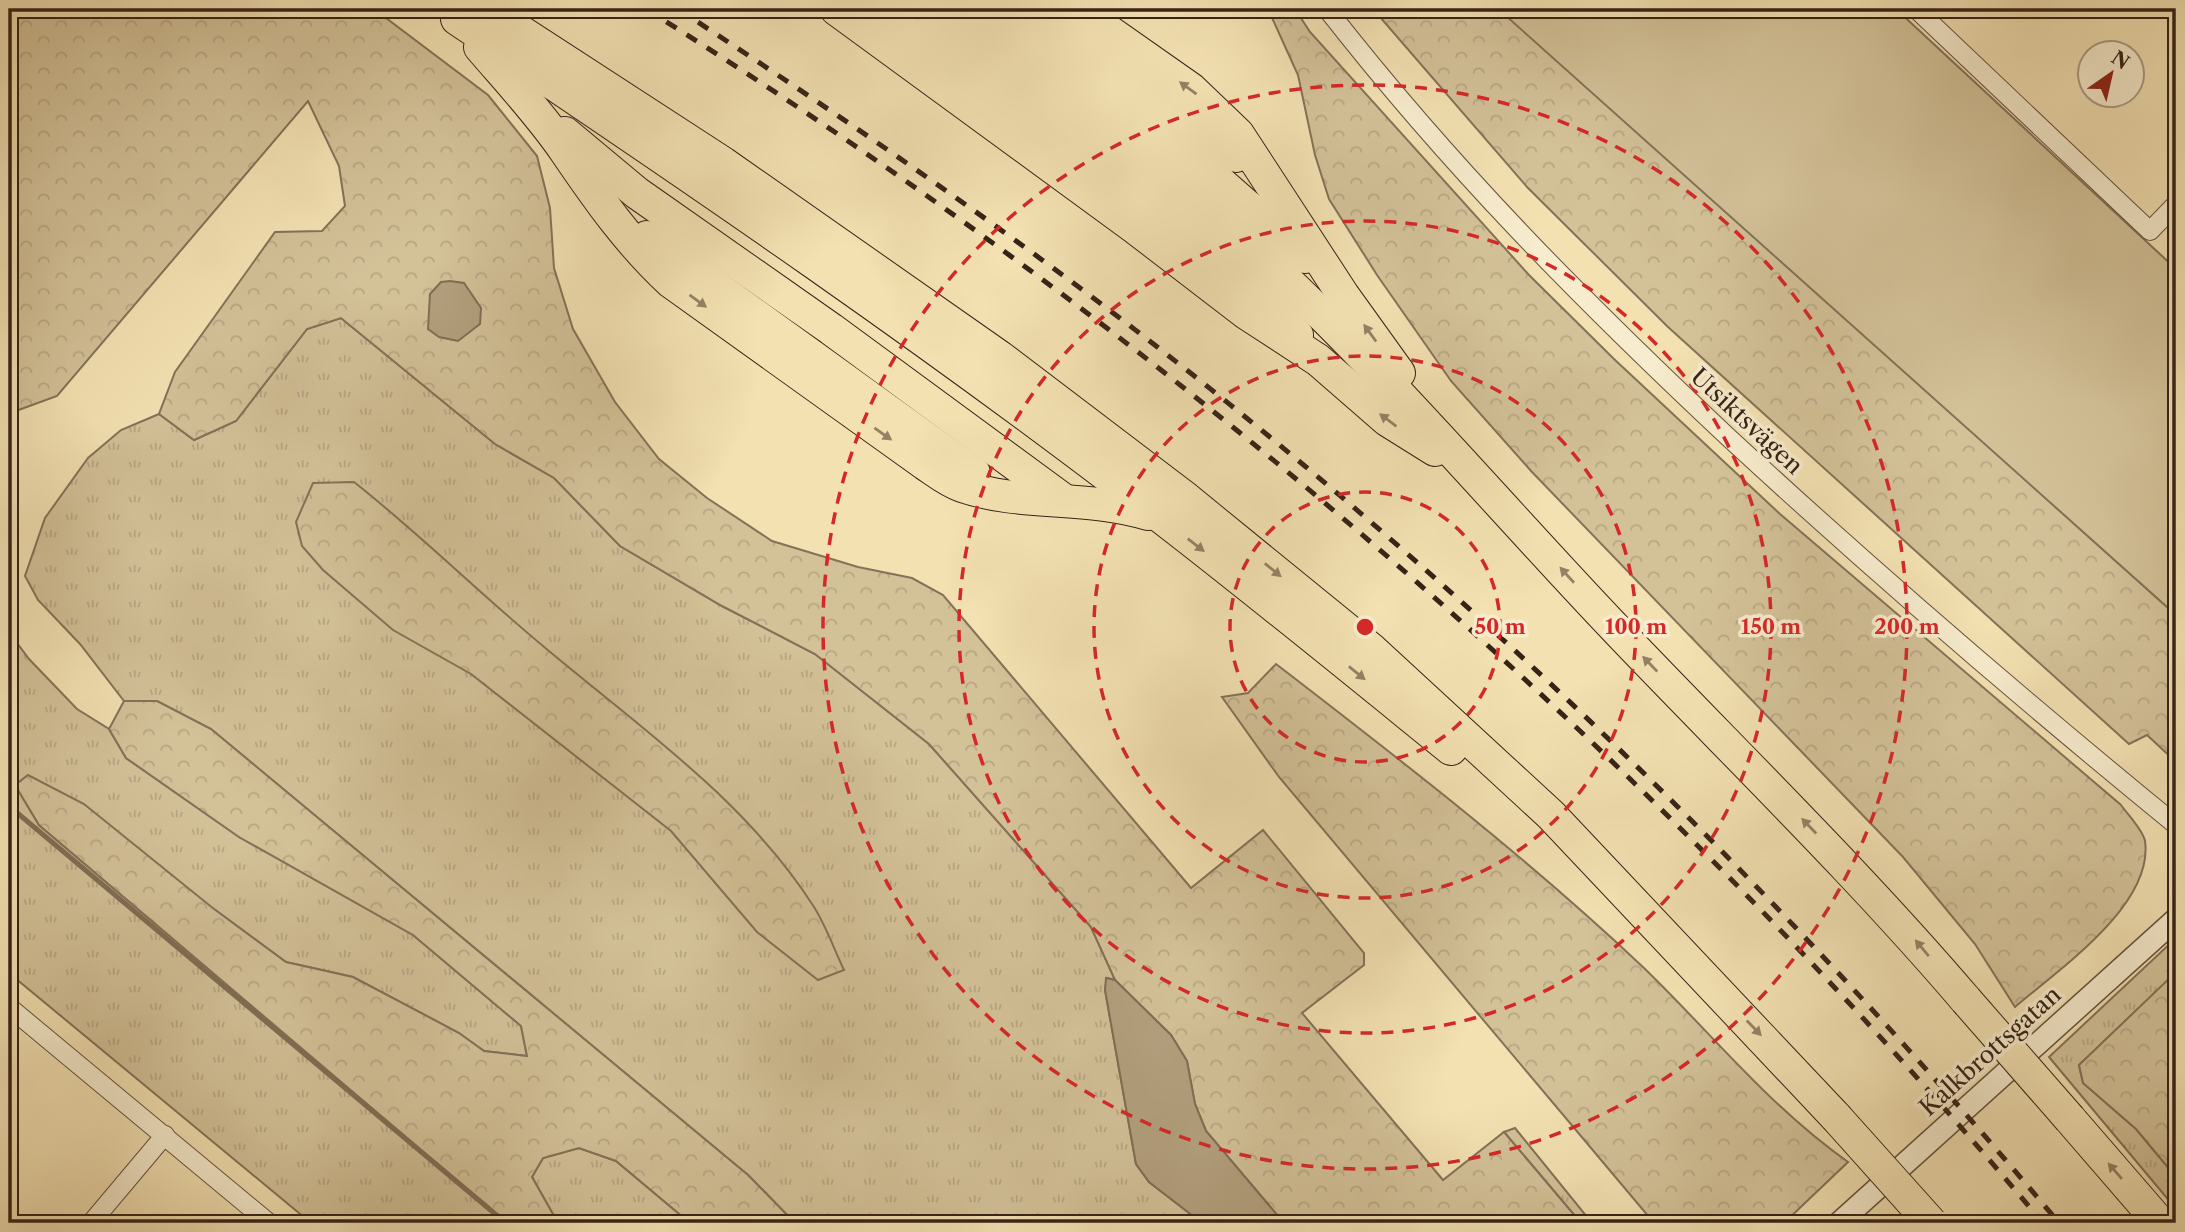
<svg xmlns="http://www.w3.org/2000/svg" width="2185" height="1232" viewBox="0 0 2185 1232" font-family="'Libre Caslon Text',serif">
  <defs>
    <pattern id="grass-tufts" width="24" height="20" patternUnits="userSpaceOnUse" patternTransform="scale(1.75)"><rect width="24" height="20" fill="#d3c198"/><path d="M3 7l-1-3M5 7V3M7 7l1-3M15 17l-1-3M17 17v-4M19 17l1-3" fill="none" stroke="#b6a682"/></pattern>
    <pattern id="forest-crowns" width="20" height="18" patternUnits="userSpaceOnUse" patternTransform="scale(1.75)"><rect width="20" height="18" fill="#d3c198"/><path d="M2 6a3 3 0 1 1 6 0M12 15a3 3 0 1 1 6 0" fill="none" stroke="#b6a682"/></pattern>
  </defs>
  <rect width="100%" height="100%" fill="#f3e1b2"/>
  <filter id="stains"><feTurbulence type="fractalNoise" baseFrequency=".00286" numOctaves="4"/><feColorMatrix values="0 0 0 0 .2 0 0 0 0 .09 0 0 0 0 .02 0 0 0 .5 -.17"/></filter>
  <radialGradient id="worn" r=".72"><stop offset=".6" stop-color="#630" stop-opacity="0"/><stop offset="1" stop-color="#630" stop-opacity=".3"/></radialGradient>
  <g fill="url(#grass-tufts)" stroke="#847258" stroke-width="2">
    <polygon points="341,318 495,444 554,478 620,546 722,606 815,654 929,744 1091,927 1115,980 1107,978 1105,990 1136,1164 1149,1182 1202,1223 795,1223 748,1175 211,729 157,701 124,701 80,644 38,600 25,576 45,518 88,458 121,430 159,414 194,440 236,421 307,329"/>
    <polygon points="9,632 29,659 77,709 109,729 126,758 239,837 413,935 521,1026 527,1056 484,1051 459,1033 353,977 286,962 214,909 15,785 39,825 507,1223 311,1223 9,973"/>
    <polygon points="2176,938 2176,973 2079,1065 2083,1083 2136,1129 2176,1177 2176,1209 2049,1057"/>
    <polygon points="1515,1128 1592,1223 1581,1223 1504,1132"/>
    <polygon points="579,1148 616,1161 690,1223 558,1223 532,1177 543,1158"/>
  </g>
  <g fill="url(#forest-crowns)" stroke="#847258" stroke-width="2">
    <polygon points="9,9 374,9 488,95 537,156 550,208 554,268 573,329 615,402 659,459 707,498 772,541 858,567 912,578 943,595 1191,888 1263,830 1364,953 1364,965 1302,1013 1443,1180 1504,1132 1581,1223 1284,1223 1206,1131 1195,1104 1187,1061 1171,1035 1115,980 1091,927 929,744 815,654 722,606 620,546 554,478 495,444 341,318 307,329 236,421 194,440 159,414 175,372 275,232 322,231 345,206 339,166 308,101 57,396 13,412 9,366"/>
    <path d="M1268,9H1295L1310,32L1529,275L1614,359L1780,514L2121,805C2128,815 2143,830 2145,841C2154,905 2058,970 2015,1007L1975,944L1903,857L1532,472L1451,381L1377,275L1329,199L1315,155L1298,75Z"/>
    <polygon points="1373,9 1500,9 2176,615 2176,762 2147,735 2129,744 1668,327 1527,187"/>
    <path d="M354,482C420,534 479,593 543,646C639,727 745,799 814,907C826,926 834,949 844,970L818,980L757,932L671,831L471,674L393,630L323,570L302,546L296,522L313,483Z"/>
    <path d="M1276,664C1402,761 1529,859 1644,968C1712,1034 1770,1107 1848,1162L1784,1223H1654L1279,777L1222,697L1248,693Z"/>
    <polygon points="124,701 157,701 211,729 748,1175 795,1223 690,1223 616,1161 579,1148 543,1158 532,1177 558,1223 507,1223 39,825 15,785 28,775 84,804 214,909 286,962 353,977 459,1033 484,1051 527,1056 521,1026 413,935 239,837 126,758 109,729"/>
    <polygon points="2175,973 2176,973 2176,1177 2136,1129 2083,1083 2079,1065"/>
  </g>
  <polygon fill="#d3c198" stroke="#847258" stroke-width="2" points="1503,9 1896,9 2176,269 2176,615 1505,15"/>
  <g fill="#b3a07e" stroke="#816e55" stroke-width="2">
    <polygon points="450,281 464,283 481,308 480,324 458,341 439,337 428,329 430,294 441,282"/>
    <polygon points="1106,978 1115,980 1171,1035 1187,1061 1195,1104 1206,1131 1284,1223 1202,1223 1149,1182 1136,1164 1105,990"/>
  </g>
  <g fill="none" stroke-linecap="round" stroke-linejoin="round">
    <polyline stroke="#816e55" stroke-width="5" points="9,806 506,1223"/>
    <defs>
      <g id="minor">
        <path d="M1327,9C1451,168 1581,299 1728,437C1873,571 2023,700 2176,825"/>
        <polyline points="1916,9 2150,231 2176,204"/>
        <polyline points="9,1007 269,1223"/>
        <polyline points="91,1223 165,1135"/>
      </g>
      <polyline id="tertiary" points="1839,1223 2176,919"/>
      <g id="motorway">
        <polyline points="486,9 723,163 1000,357 1183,496 1372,650 1551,815 1836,1117"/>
        <polyline points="836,9 1134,227 1246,313 1318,360 1387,420 1435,450"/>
        <path d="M869,9C943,52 1012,102 1082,152C1158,207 1236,263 1297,335"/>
        <path d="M929,9C1040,84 1154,159 1254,250C1382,367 1494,501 1614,627C1732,751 1855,870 1966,1000"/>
        <polyline points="984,9 1189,155 1305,257"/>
        <polyline points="1036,9 1236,156"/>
        <polyline points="1077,9 1191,89 1238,134 1343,295 1399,373"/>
        <path d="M457,19C697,180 936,343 1165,520C1262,595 1356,672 1451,749"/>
        <path d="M480,47C509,81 541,115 566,152C598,199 629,243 671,282L925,464C937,472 948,481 962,486C1019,506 1086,495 1148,514"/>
        <polyline points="565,133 637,193 831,329 1061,498"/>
        <polyline points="647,237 974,473"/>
        <polyline points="2070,1119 2160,1223"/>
      </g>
    </defs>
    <use href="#minor" stroke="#65523e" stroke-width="20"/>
    <use href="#tertiary" stroke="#65523e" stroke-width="24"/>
    <use href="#motorway" stroke="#362318" stroke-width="34"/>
    <use href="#minor" stroke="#f7eccd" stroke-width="18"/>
    <use href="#tertiary" stroke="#f7eccd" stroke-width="21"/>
    <use href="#motorway" stroke="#f3e1b2" stroke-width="32"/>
    <g stroke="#362318" stroke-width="5" stroke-dasharray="12 12" stroke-linecap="butt">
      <path d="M646,9C1175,340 1642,745 2043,1223"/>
      <path d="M678,9C823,104 965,201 1104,306C1456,573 1775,884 2059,1223"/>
    </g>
    <defs>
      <g id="motorway-bridge">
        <polyline points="1966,1000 2070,1119"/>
        <polyline points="1836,1117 1931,1223"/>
      </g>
    </defs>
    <use href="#motorway-bridge" stroke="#362318" stroke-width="34" stroke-linecap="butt"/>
    <use href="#motorway-bridge" stroke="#f3e1b2" stroke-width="32"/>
  </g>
  <defs><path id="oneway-solid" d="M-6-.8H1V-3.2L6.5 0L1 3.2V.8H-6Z" transform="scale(1.75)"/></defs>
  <g fill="#948265">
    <use href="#oneway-solid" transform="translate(1188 88) rotate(-144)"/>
    <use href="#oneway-solid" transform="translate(698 301) rotate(36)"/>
    <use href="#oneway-solid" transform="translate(1370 333) rotate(-126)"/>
    <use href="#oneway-solid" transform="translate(1388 420) rotate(-143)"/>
    <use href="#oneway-solid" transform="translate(883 434) rotate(35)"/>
    <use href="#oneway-solid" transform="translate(1196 545) rotate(38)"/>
    <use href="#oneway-solid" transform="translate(1273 570) rotate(39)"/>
    <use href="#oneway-solid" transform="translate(1567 575) rotate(-132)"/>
    <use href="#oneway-solid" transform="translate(1650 664) rotate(-134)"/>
    <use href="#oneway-solid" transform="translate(1357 673) rotate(39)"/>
    <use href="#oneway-solid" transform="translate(1809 826) rotate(-134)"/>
    <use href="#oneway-solid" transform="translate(1922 948) rotate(-130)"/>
    <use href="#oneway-solid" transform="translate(1754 1028) rotate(46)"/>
    <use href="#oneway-solid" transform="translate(2115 1171) rotate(-131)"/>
  </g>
  <g fill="none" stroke="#d62828" stroke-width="3.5" stroke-dasharray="12 9">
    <circle cx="1365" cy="627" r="135"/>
    <circle cx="1365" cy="627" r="271"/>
    <circle cx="1365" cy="627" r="406"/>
    <circle cx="1365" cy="627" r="542"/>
  </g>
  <g text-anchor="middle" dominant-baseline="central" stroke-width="7" stroke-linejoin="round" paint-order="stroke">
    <g font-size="24" fill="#362318" stroke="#f7eccd">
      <text transform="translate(1747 421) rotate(43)">Utsiktsvägen</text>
      <text transform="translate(1990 1051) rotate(-42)">Kalkbrottsgatan</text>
    </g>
  </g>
  <circle cx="1365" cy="627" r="10" fill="#d62828" stroke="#f7eccd" stroke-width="3.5"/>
  <g font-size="21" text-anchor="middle" font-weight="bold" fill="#d62828" stroke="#f7eccd" stroke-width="7" stroke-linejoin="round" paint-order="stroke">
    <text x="1500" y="634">50 m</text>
    <text x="1636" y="634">100 m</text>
    <text x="1771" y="634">150 m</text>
    <text x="1907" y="634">200 m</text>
  </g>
  <rect width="2185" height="1232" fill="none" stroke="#f3e1b2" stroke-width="35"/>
  <rect x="10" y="10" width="2164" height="1211" fill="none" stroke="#362318" stroke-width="3.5"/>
  <rect x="18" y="18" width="2150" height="1197" fill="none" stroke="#362318" stroke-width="2"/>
  <g transform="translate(2111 74) rotate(34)"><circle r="33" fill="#f7eccd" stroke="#aa9c85" stroke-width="2"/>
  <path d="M0-5L12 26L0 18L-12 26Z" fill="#8f2418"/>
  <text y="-10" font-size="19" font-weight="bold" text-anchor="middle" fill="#362318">N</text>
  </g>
  <rect width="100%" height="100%" filter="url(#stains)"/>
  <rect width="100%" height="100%" fill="url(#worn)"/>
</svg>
